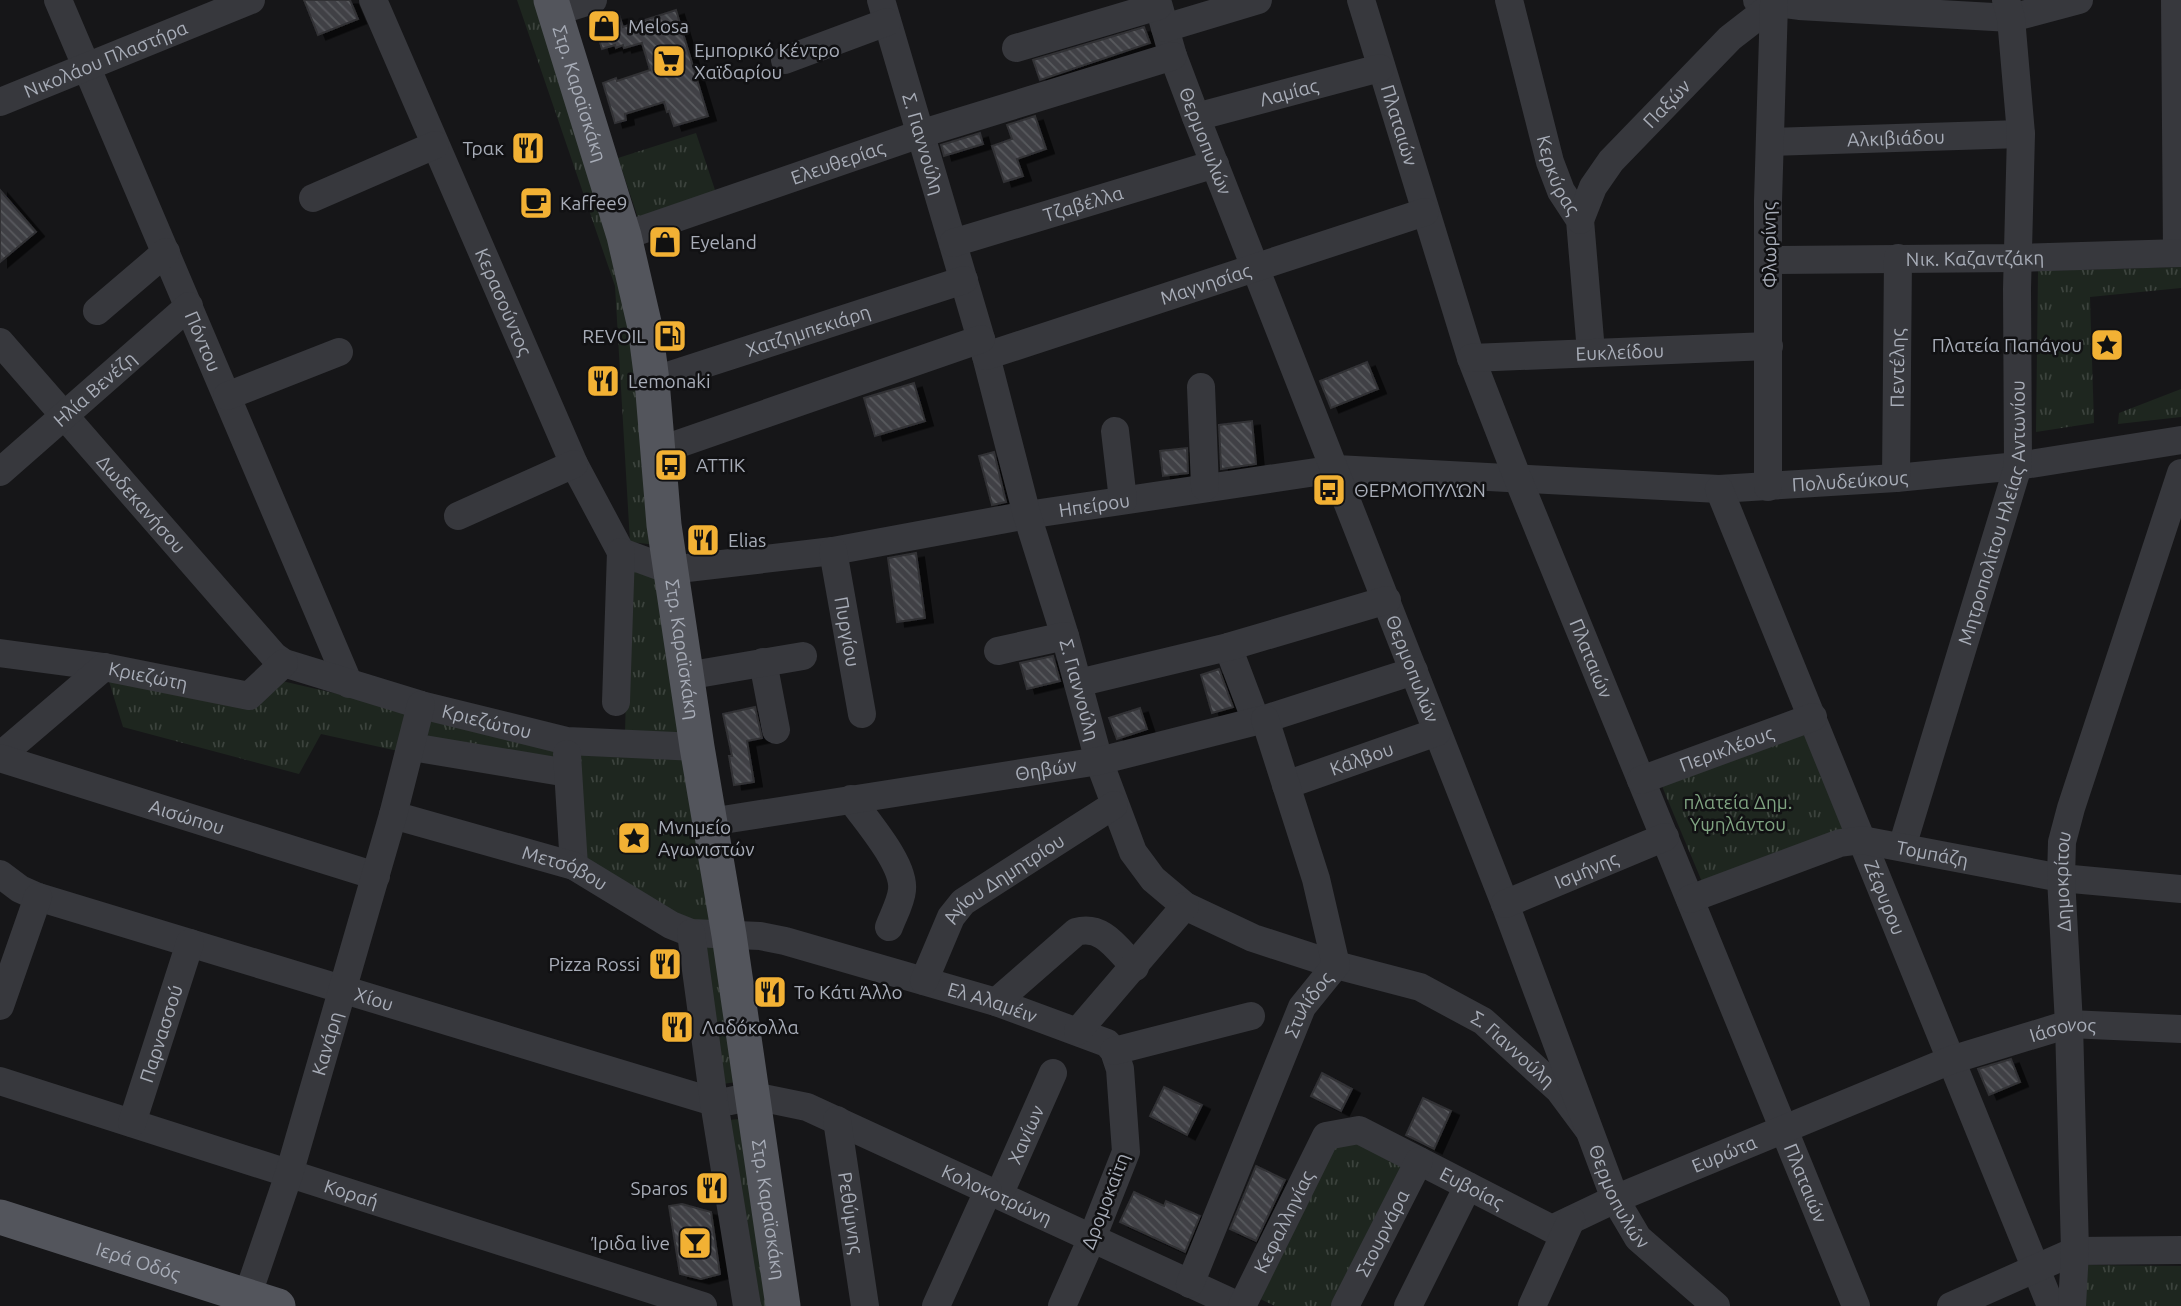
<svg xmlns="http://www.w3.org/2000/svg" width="2181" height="1306" viewBox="0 0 2181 1306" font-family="Ubuntu,sans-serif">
  <defs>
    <pattern id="park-tufts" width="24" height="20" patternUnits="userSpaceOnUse" patternTransform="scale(1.75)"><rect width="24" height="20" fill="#1e261f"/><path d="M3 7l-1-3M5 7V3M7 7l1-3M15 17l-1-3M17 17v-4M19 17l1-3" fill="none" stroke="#3c433d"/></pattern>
    <pattern id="building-back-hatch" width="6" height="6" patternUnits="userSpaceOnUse" patternTransform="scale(1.75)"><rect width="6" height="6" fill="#404145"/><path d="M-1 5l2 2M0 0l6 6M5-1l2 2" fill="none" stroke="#595a5e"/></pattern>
    <filter id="shadow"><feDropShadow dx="8" dy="4.5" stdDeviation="0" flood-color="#0009"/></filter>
  </defs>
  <rect width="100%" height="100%" fill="#161618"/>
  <g fill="url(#park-tufts)">
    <polygon points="517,0 544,0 628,282 657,545 630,542 615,286"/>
    <polygon points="696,133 718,199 640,224 618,158"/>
    <polygon points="2181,267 2181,288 2090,297 2094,423 2036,432 2038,271"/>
    <polygon points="2181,389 2181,417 2118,424 2119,413"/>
    <polygon points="629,569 659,580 684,735 625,735"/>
    <polygon points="108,678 251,702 282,681 407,710 398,751 321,734 299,774 123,727"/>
    <polygon points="425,714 559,745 560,765 419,743"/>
    <polygon points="1806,728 1850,831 1705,889 1659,779"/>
    <polygon points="574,749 692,753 721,927 692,930 581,862"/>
    <polygon points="696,946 721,947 737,1082 715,1085"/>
    <polygon points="748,1118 775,1306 749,1306 720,1121"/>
    <polygon points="1357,1138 1411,1165 1340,1306 1275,1306 1258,1298 1335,1142"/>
    <polygon points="2086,1265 2181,1266 2181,1306 2085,1306"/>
  </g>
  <g fill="url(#building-back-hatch)" stroke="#303034" stroke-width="2" filter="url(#shadow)">
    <polygon points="304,0 350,0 358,19 318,35"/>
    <polygon points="676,10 708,116 674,126 669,111 667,112 664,102 625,114 626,120 615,123 603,83 616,78 617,81 650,70 642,43 624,48 623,45 616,48 615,45 602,49 594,22 619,15 623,27"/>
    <polygon points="1144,27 1150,43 1040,80 1033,60"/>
    <polygon points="1035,116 1046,149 1017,159 1023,176 1004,182 992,146 1012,139 1007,125"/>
    <polygon points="980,133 983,144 944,156 941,145"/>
    <polygon points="0,190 36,232 0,262"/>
    <polygon points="1367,362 1378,389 1331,408 1320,381"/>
    <polygon points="914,383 925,421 875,436 864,398"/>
    <polygon points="1252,421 1256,464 1221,469 1219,425"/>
    <polygon points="1187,448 1188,473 1163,476 1160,451"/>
    <polygon points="994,452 1006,502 992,505 979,456"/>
    <polygon points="916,553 925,618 897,622 888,558"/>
    <polygon points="1053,656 1060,681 1027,689 1020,663"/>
    <polygon points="1219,669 1233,707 1212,713 1201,675"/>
    <polygon points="755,707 762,738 747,741 754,782 734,785 729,756 732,756 723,714"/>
    <polygon points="1140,708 1147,729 1117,739 1109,718"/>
    <polygon points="2011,1059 2020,1082 1989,1095 1978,1069"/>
    <polygon points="1322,1073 1352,1089 1341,1111 1311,1096"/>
    <polygon points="1164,1087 1202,1105 1187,1135 1150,1116"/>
    <polygon points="1423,1098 1451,1111 1434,1149 1406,1135"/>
    <polygon points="1256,1166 1285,1180 1256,1241 1230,1229"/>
    <polygon points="1134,1192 1164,1206 1166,1201 1200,1216 1185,1252 1120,1222"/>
    <polygon points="682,1204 711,1212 720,1274 701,1279 680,1274 669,1206"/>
  </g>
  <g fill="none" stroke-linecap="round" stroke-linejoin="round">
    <g stroke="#37383d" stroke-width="28">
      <path id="s1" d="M58,0L349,684"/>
      <path id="s2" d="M373,0L574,464L621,552L670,570L833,551L1027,515L1336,469L1719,489L1896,478L2018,466L2181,440"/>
      <path id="s3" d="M881,0L986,356L1027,515L1065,636L1099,761L1133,852L1153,879L1185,906L1253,938L1336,965L1420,987L1483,1021L1559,1090L1588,1129"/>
      <path id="s4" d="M1157,0L1173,56L1196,117L1505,904L1615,1199L1638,1238L1716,1306"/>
      <path id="s5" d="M1361,0L1471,358L1518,479L1856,1306"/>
      <path id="s6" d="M1509,0L1550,162L1561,191L1580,220L1591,352"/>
      <polyline points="1757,0 1799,6 2011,18 2079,0"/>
      <polyline points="2175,0 2177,253"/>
      <polyline points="555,12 593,0"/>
      <polyline points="1165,28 1258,0"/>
      <polyline points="1016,48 1158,6"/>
      <polyline points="785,60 887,22"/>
      <path id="s7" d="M0,102L251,0"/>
      <path id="s8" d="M1196,117L1380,68"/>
      <path id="s9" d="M1770,142L2021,134"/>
      <polyline points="313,198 435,145"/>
      <path id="s10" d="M1580,220L1593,187L1611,161L1730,38L1774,4"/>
      <path id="s11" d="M624,236L920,134L1173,56"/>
      <path id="s12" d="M953,243L1215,164"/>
      <path id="s13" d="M1769,260L2017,258L2181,253"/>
      <polyline points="97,311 166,252"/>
      <path id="s14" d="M0,342L274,656L284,663L421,705L567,741L697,747"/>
      <path id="s15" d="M986,356L1425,212"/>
      <path id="s16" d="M1471,358L1769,346"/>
      <path id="s17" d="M652,381L964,280"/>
      <polyline points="1201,387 1205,487"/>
      <polyline points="227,396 339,352"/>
      <polyline points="1115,431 1123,500"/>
      <polyline points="658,451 981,339"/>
      <path id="s18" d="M0,472L189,306"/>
      <path id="s19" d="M1896,478L1898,258"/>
      <polyline points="1768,487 1768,201 1774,4"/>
      <path id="s20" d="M1719,489L2051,1306"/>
      <polyline points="458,516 574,464"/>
      <path id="s21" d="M833,551L862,714"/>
      <polyline points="1228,647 1256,721"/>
      <polyline points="998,651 1065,636"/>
      <path id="s22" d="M0,653L104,667L249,696L284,663"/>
      <polyline points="763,662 776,730"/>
      <polyline points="686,676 803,656"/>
      <polyline points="1078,683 1228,647 1387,600"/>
      <polyline points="616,702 621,552"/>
      <polyline points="412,747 568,773"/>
      <polyline points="567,754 574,866"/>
      <polyline points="0,756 104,667"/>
      <path id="s23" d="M0,758L376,876"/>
      <path id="s24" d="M1641,780L1813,717"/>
      <path id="s25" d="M1286,785L1437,732"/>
      <path d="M851,799C866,821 905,864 902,890C901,902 893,916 889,927"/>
      <path id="s26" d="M393,815L574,866L671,925L691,933L760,936L785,941L996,1002L1107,1043L1114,1051L1120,1069L1126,1152L1092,1238L1062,1306"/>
      <path id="s27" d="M710,822L1099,761L1265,719L1414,671"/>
      <path id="s28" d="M1902,847L2018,466L2017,289L2021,134L2011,18L2006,0"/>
      <path id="s29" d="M0,874L20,889L38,897L714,1102L730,1101L753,1096L807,1107L1239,1306"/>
      <path id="s30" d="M1690,899L1840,843L1862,840L2061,878L2181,889"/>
      <path id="s31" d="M1505,904L1665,837"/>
      <polyline points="691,933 714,1102 747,1306"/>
      <path id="s32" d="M924,981L951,917L963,902L1114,805"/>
      <path d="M996,1002L1076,932C1103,924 1117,949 1135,967"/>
      <polyline points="0,1006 38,897"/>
      <polyline points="1078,1031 1185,906"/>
      <polyline points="1114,1051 1251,1016"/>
      <path id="s33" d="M0,1081L703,1306"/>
      <path id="s34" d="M837,1120L865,1306"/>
      <path id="s35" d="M132,1123L190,943"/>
      <path id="s36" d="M999,1195L1053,1073"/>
      <path id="s37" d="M1190,1284L1302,1007L1336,965L1316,879L1265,719"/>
      <path id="s38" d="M247,1297L289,1174L393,815L421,705"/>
      <polyline points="936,1306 988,1191"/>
      <path id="s39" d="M1242,1306L1326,1136L1359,1130L1552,1229L1615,1199L1951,1060L2069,1024L2181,1029"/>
      <path id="s40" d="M1345,1306L1419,1161"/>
      <polyline points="1408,1306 1468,1186"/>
      <polyline points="1532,1306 1571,1220"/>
      <polyline points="1951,1306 2075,1251 2181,1250"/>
      <path id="s41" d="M2072,1306L2075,1251L2069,1024L2061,878L2062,842L2071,808L2181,473"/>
    </g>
    <g stroke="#53555c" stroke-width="35">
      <path id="s42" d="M551,0L624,236L645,327L652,381L664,525L697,747L729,935L783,1306"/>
      <path id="s43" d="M0,1217L278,1306"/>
    </g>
  </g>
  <defs>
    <symbol id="shop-square" viewBox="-11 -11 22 22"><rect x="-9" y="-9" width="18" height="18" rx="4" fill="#f2b134" stroke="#111113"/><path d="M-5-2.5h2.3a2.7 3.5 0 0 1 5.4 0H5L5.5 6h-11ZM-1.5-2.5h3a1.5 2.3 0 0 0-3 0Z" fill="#111"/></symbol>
    <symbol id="supermarket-square" viewBox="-11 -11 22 22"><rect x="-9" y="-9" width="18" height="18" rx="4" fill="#f2b134" stroke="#111113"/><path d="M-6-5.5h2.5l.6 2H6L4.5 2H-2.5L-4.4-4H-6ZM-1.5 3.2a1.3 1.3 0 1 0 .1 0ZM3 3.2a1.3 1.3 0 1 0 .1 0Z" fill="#111"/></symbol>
    <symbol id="restaurant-square" viewBox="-11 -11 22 22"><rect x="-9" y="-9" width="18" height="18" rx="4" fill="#f2b134" stroke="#111113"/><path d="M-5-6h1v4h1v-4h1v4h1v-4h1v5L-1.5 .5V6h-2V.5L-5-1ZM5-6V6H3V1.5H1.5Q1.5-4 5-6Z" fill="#111"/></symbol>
    <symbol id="cafe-square" viewBox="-11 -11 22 22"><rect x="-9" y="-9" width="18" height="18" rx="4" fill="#f2b134" stroke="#111113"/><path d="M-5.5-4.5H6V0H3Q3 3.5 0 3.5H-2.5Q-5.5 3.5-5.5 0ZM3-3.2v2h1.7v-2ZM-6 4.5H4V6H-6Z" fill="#111"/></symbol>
    <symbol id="fuel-square" viewBox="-11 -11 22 22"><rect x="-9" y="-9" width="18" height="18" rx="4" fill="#f2b134" stroke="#111113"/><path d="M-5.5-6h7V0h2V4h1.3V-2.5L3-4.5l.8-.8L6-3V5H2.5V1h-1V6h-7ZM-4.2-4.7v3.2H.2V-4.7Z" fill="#111"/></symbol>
    <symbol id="sight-square" viewBox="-11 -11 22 22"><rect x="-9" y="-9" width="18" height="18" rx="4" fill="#f2b134" stroke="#111113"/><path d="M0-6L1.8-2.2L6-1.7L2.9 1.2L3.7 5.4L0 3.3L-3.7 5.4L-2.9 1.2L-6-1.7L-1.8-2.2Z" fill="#111"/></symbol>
    <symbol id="bus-square" viewBox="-11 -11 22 22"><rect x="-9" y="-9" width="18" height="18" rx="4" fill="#f2b134" stroke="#111113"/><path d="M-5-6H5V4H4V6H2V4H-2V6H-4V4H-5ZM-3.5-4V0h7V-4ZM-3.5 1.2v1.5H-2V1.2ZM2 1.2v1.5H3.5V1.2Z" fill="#111"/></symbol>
    <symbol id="bar-square" viewBox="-11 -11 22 22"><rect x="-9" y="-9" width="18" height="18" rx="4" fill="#f2b134" stroke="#111113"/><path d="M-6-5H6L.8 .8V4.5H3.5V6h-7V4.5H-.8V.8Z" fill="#111"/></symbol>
  </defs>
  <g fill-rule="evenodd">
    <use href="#shop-square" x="585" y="7" width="38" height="38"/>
    <use href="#supermarket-square" x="650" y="42" width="38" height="38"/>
    <use href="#restaurant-square" x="509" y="129" width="38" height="38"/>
    <use href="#cafe-square" x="517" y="184" width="38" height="38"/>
    <use href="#shop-square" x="646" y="223" width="38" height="38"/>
    <use href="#fuel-square" x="651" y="317" width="38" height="38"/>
    <use href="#sight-square" x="2088" y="326" width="38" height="38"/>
    <use href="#restaurant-square" x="584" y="362" width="38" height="38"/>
    <use href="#bus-square" x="652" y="446" width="38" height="38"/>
    <use href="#bus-square" x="1310" y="471" width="38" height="38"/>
    <use href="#restaurant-square" x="684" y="521" width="38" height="38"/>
    <use href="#sight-square" x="615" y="819" width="38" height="38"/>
    <use href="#restaurant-square" x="646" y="945" width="38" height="38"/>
    <use href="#restaurant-square" x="751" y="973" width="38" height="38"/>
    <use href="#restaurant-square" x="658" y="1008" width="38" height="38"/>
    <use href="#restaurant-square" x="693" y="1169" width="38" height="38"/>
    <use href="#bar-square" x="676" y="1224" width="38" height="38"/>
  </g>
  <g text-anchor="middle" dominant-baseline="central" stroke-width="5" stroke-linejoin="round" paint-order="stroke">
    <g font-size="19" fill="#a8adb8" stroke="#111113" text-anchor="start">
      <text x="628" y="26">Melosa</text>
      <text x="694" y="50">Εμπορικό Κέντρο<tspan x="694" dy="22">Χαϊδαρίου</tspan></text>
      <text x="504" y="148" text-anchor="end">Τρακ</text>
      <text x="560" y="203">Kaffee9</text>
      <text x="690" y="242">Eyeland</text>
      <text x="646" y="336" text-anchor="end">REVOIL</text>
      <text x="2082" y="345" text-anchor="end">Πλατεία Παπάγου</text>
      <text x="628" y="381">Lemonaki</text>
      <text x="696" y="465">ΑΤΤΙΚ</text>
      <text x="1354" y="490">ΘΕΡΜΟΠΥΛΏΝ</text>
      <text x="728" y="540">Elias</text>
      <text x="658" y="827">Μνημείο<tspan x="658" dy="22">Αγωνιστών</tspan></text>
      <text x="640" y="964" text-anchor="end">Pizza Rossi</text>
      <text x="794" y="992">Το Κάτι Άλλο</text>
      <text x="702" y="1027">Λαδόκολλα</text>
      <text x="688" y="1188" text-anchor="end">Sparos</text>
      <text x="670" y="1243" text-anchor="end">Ίριδα live</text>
    </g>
    <g font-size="19" fill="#a8adb8" stroke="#111113">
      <text stroke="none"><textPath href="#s7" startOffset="114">Νικολάου Πλαστήρα</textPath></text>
      <text stroke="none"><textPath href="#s8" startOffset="96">Λαμίας</textPath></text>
      <text stroke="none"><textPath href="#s42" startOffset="98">Στρ. Καραϊσκάκη</textPath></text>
      <text stroke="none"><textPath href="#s10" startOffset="147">Παξών</textPath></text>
      <text stroke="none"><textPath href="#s5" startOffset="131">Πλαταιών</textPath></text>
      <text stroke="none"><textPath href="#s9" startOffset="126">Αλκιβιάδου</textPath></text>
      <text stroke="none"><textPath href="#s4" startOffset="149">Θερμοπυλών</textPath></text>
      <text stroke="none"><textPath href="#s3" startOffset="150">Σ. Γιαννούλη</textPath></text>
      <text stroke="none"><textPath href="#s11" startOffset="226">Ελευθερίας</textPath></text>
      <text stroke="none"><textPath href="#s6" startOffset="182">Κερκύρας</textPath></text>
      <text stroke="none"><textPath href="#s12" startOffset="136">Τζαβέλλα</textPath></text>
      <text transform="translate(1769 245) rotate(-91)">Φλωρίνης</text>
      <text stroke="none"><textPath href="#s13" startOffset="206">Νικ. Καζαντζάκη</textPath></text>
      <text stroke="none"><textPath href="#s15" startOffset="231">Μαγνησίας</textPath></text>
      <text stroke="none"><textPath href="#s2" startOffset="329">Κερασούντος</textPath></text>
      <text stroke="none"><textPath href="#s17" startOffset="164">Χατζημπεκιάρη</textPath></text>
      <text stroke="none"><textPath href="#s1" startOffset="371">Πόντου</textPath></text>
      <text stroke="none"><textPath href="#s16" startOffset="149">Ευκλείδου</textPath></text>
      <text stroke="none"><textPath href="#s19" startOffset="110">Πεντέλης</textPath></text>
      <text stroke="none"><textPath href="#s18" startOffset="126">Ηλία Βενέζη</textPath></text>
      <text stroke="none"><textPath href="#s2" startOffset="1846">Πολυδεύκους</textPath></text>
      <text stroke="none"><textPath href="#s14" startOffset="215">Δωδεκανήσου</textPath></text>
      <text stroke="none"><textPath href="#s2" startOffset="1087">Ηπείρου</textPath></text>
      <text stroke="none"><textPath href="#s28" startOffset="348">Μητροπολίτου Ηλείας Αντωνίου</textPath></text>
      <text stroke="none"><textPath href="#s21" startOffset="82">Πυργίου</textPath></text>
      <text stroke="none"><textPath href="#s42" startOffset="665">Στρ. Καραϊσκάκη</textPath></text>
      <text stroke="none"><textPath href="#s5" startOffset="698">Πλαταιών</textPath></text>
      <text stroke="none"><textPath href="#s4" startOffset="716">Θερμοπυλών</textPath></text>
      <text stroke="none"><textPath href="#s22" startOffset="150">Κριεζώτη</textPath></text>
      <text stroke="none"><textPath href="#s3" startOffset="718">Σ. Γιαννούλη</textPath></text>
      <text stroke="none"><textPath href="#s14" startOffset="640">Κριεζώτου</textPath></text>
      <text stroke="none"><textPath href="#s24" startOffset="91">Περικλέους</textPath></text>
      <text stroke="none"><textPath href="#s25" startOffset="80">Κάλβου</textPath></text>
      <text stroke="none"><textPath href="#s27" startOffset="340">Θηβών</textPath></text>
      <text stroke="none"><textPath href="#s23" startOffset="196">Αισώπου</textPath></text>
      <text stroke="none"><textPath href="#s30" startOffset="254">Τομπάζη</textPath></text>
      <text stroke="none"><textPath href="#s26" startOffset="180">Μετσόβου</textPath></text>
      <text stroke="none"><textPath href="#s31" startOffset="88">Ισμήνης</textPath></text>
      <text stroke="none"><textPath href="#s41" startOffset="425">Δημοκρίτου</textPath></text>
      <text stroke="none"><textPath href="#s32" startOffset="135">Αγίου Δημητρίου</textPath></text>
      <text stroke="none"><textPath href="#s20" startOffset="441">Ζέφυρου</textPath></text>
      <text stroke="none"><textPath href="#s29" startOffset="396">Χίου</textPath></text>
      <text stroke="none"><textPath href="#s26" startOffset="634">Ελ Αλαμέιν</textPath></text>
      <text stroke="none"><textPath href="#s37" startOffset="304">Στυλίδος</textPath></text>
      <text stroke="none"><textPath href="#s39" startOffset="990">Ιάσονος</textPath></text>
      <text stroke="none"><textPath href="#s35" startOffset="94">Παρνασσού</textPath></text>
      <text stroke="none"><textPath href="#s38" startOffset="266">Κανάρη</textPath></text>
      <text stroke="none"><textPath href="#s3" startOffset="1326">Σ. Γιαννούλη</textPath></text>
      <text stroke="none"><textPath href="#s36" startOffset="66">Χανίων</textPath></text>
      <text stroke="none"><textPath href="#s39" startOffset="628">Ευρώτα</textPath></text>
      <text stroke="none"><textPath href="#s5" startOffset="1265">Πλαταιών</textPath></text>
      <text stroke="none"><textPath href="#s39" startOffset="350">Ευβοίας</textPath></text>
      <text stroke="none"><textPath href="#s33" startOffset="369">Κοραή</textPath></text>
      <text stroke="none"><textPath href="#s4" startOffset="1283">Θερμοπυλών</textPath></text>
      <text stroke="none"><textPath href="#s29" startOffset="1055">Κολοκοτρώνη</textPath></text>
      <text transform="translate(1105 1201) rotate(-69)">Δρομοκαϊτη</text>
      <text stroke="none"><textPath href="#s42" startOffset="1232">Στρ. Καραϊσκάκη</textPath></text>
      <text stroke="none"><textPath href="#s34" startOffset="94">Ρεθύμνης</textPath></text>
      <text stroke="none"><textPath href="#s39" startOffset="94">Κεφαλληνίας</textPath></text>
      <text stroke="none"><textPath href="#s40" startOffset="82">Στουρνάρα</textPath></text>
      <text stroke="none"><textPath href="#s43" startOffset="145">Ιερά Οδός</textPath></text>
    </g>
    <g font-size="19" fill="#7fa381" stroke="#111113">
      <text x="1738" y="802">πλατεία Δημ.<tspan x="1738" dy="22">Υψηλάντου</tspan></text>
    </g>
  </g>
</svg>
